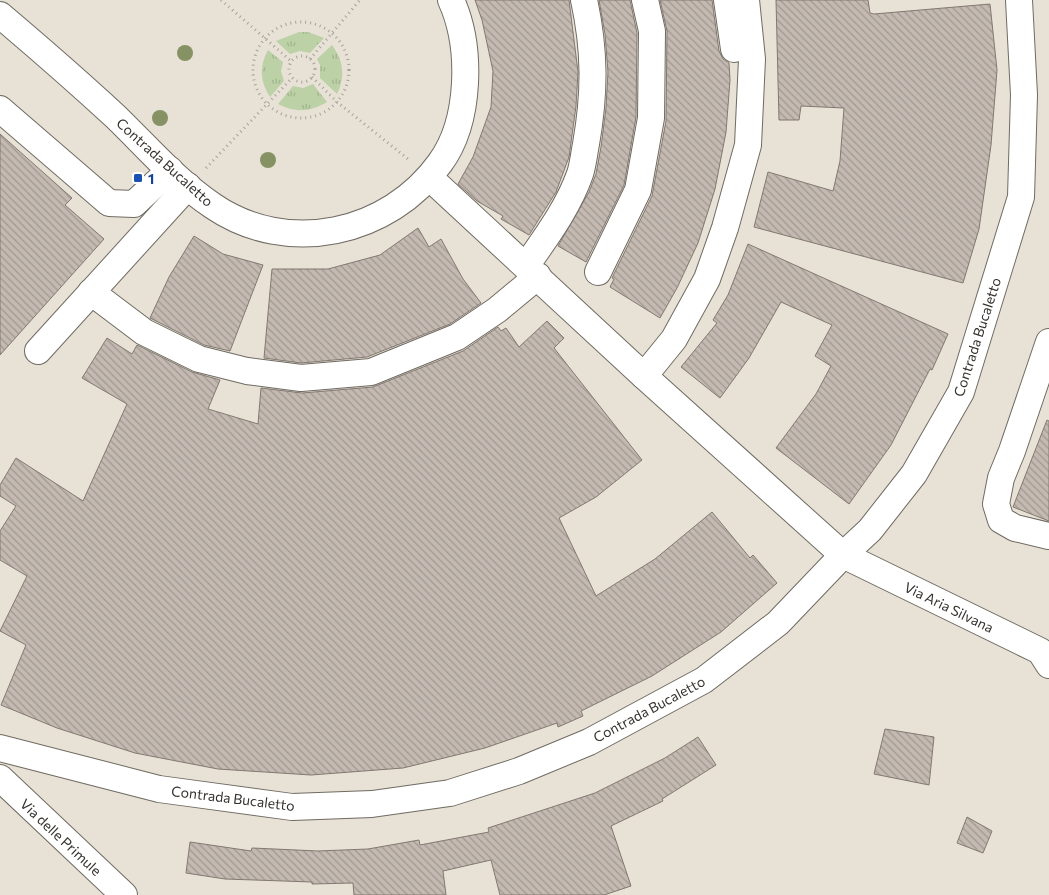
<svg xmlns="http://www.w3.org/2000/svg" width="1049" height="895" viewBox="0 0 1049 895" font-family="Commissioner,sans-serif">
  <defs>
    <pattern id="grass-tufts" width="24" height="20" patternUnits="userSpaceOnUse" patternTransform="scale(1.25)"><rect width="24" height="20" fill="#bcd1a6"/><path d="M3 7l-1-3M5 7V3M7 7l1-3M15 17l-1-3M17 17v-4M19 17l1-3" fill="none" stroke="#a2b48f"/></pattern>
    <pattern id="building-back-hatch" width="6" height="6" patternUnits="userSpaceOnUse" patternTransform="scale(1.25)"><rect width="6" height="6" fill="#c4bab2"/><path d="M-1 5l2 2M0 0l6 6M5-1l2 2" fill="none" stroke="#a09891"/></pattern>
  </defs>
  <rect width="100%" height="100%" fill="#e7e1d6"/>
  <g fill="url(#grass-tufts)">
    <polygon points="299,32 308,32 324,38 310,53 300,51 290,54 276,41"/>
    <path d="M332,45C343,60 346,76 337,94L320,78V65L317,59Z"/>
    <path d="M268,50L283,62L281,71L284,81L270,97C260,82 259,66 268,50Z"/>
    <path d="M313,84L327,102C310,112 296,113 278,104L293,86L303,88Z"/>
  </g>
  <g fill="url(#building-back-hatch)" stroke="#827971">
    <polygon points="475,0 569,0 578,72 576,106 569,157 556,192 529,235 501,219 503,216 477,201 458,184 473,157 491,107 493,71 482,20"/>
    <polygon points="599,0 630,0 637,33 636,117 624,185 586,262 558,246 589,192 596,174 601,147 606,108 608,72 605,34"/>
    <polygon points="660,0 712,0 719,51 723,59 729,63 730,80 726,132 715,189 698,243 677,288 660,318 610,287 614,279 612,278 652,196 666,121 667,31"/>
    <polygon points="776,0 868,0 870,13 874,14 990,4 997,70 991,145 979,229 963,283 754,227 768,172 833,191 840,161 844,108 801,106 799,120 779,120"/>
    <polygon points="0,134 72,198 65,205 104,239 0,355"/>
    <polygon points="418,228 429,247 441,239 463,279 481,303 450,324 367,357 301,363 264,358 272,269 328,269 380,255"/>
    <polygon points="194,236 223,254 263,265 230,351 204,345 150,318 169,277"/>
    <polygon points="748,244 948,334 932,370 930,369 891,445 849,504 776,448 816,394 831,366 815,356 832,325 781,302 749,358 720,398 681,367 717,323 713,320 728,295"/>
    <polygon points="547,321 564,338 554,348 642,460 596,497 559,518 596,596 655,559 712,512 750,558 753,555 777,583 721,632 652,676 581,711 583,716 558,727 557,723 485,748 403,768 311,775 218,769 135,753 57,728 1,705 26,645 0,631 27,576 0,560 0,531 16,506 0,496 0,485 16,458 83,501 127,404 82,378 107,338 132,354 137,345 192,372 220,380 208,409 258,424 261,388 302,393 373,387 463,351 498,327 501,331 506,328 519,347"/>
    <polygon points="1047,420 1049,421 1049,521 1013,507"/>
    <polygon points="885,729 934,737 929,785 874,774"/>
    <polygon points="698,737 716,765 662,799 663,801 611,826 631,886 604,895 500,895 491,860 443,871 446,895 354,895 353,883 312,884 312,882 225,879 186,873 190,842 251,851 252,848 318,851 368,849 419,840 420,845 489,832 488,828 595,793 665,758"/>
    <polygon points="967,817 992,831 983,853 957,843"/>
  </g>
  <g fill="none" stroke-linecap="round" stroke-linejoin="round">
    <defs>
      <g id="minor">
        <polyline points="727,0 734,49"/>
        <path d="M0,15C39,48 78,82 116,117C147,147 177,182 213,206C288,257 389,234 440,163C471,121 472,46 451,0"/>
        <polyline points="0,109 109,203 134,204 170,170"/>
        <polyline points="430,178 644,376 843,555 1040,651 1049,665"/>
        <path d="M526,266C546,237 568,208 580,174C583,165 584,154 586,144C595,93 595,50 584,0"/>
        <polyline points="598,272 638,190 651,118 652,31 645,0"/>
        <polyline points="91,292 144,332 199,359 247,371 301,378 371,372 457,337 497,310 538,276"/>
        <polyline points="1049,342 1012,451 1001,478 996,504 1001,520 1015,528 1049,536"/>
        <polyline points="38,351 188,186"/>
        <polyline points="644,376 674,339 707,279 725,228 748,145 752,59 746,0"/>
        <polyline points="0,748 159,789 292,807 372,804 450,793 519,771 589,742 704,680 778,623 843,555 870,530 914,474 961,392 1021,197 1024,95 1019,0"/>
        <polyline points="0,778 124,895"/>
      </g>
    </defs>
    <use href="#minor" stroke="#706b62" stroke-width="28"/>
    <g stroke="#a6a299" stroke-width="3" stroke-dasharray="1 4" stroke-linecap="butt">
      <polyline points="221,0 291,61"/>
      <circle cx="301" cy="70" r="48"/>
      <circle cx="302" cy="69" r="13"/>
      <polyline points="310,59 360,0"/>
      <polyline points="312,77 337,102 408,159"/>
      <polyline points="206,168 292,78"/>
    </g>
    <use href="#minor" stroke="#fff" stroke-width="26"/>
  </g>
  <g fill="#869264">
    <circle cx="185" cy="53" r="8"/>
    <circle cx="160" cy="118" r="8"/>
    <circle cx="268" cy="160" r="8"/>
  </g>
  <rect fill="#1a4fb4" stroke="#fff" stroke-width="2" x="133" y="173" width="10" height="10" rx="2.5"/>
  <g text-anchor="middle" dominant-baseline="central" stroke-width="4.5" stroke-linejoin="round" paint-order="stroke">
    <g font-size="14" fill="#35322e" stroke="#fff">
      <text transform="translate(165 162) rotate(42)">Contrada Bucaletto</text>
      <text transform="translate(977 337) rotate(-72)">Contrada Bucaletto</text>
      <text transform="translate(949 607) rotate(26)">Via Aria Silvana</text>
      <text transform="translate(649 709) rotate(-28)">Contrada Bucaletto</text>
      <text transform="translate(233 798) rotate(7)">Contrada Bucaletto</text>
      <text transform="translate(61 837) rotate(43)">Via delle Primule</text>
    </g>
    <g font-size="14" font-weight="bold" fill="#164399" stroke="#fff" text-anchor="start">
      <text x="148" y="178">1</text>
    </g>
  </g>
</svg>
